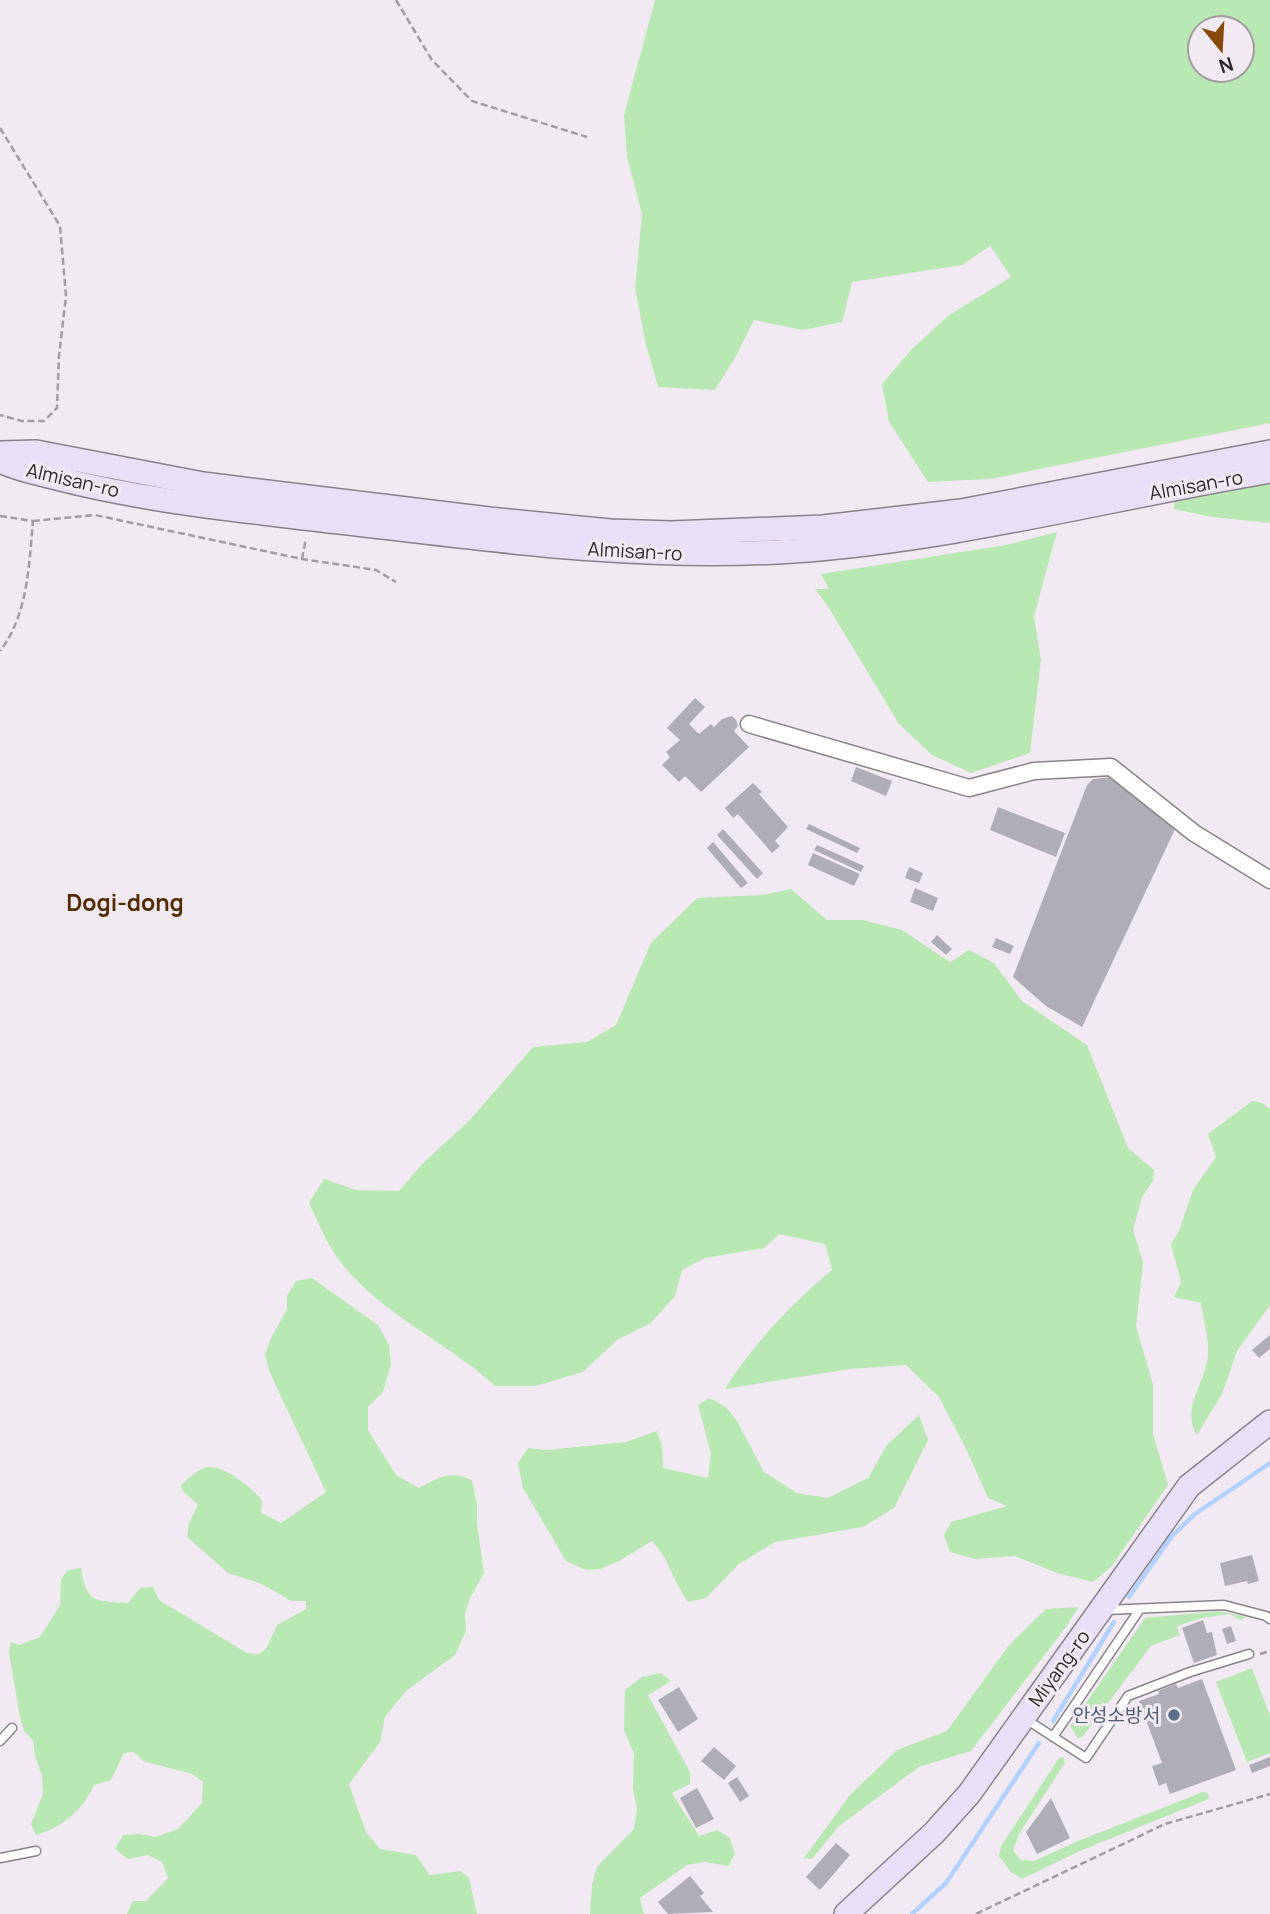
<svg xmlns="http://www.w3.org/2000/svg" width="1270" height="1914" viewBox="0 0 1270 1914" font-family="Manrope,'Noto Sans KR',sans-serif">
  <rect width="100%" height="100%" fill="#f2eaf2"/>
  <g fill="#bae8b5" fill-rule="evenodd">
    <path d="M655,0H1270V423L990,479L928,482L889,422L882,384L912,349L949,315L1011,277L990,246L962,265L852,282L842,322L803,330L754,320L735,358L715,390L658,387L646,345L635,288L642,214L627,157L624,115ZM1200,28H1242V70H1200Z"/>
    <polygon points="1270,481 1270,523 1212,517 1174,509 1175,497"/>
    <polygon points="1057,532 1034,616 1041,660 1030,753 971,773 932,755 899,724 827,605 815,589 829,589 821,574 1006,545"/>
    <path d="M791,889L827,920H863L902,930L950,962L969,950L994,963L1022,1001L1087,1045L1128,1148L1154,1170L1153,1181L1142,1197L1133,1230L1143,1262L1136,1326L1153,1385V1434L1168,1485L1111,1567L1093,1582L1057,1573L1015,1556L975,1559L950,1552L944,1535L951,1522L1007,1506L988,1498L967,1451L939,1397L906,1365L850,1369L725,1389C753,1344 791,1304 832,1270L825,1244L779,1234L764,1248L705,1258L682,1270L675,1296L651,1323L617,1340L583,1372L535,1386H495C447,1342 384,1316 343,1265C328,1247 319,1224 309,1203L324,1179L356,1190L399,1191L424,1162L469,1121L533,1047L587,1042L616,1025L651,943L697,898L762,895Z"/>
    <path d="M1252,1101L1262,1103L1270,1109V1305L1237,1351L1222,1394L1197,1435C1180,1408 1207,1381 1208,1354C1209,1338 1203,1319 1201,1303L1174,1297L1181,1282L1171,1244L1179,1231L1193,1190L1216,1157L1208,1134Z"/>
    <path d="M312,1278L378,1325L389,1345L391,1365L383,1392L368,1407V1430L396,1475L419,1488C438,1477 451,1470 472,1480L477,1504V1524L484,1573L470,1598L465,1614L466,1631L455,1655L406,1691L385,1717L380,1742L349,1784L366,1832L380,1849L416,1855L430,1875L461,1871L469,1878L477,1914H127L133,1901H146L168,1878L162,1862L148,1855L128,1859L115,1849L123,1835L139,1834L156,1837L178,1829L202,1803L203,1782L192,1774L143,1761L134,1752L124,1753L111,1780L94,1785C83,1810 62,1828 36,1835L31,1824L43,1794L42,1775L35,1757L33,1740L24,1731L20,1717L9,1652L11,1642L19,1645L40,1637L60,1605L61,1579L68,1570L81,1568C86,1603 95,1601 128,1603L140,1588L153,1587L159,1600L247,1653L260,1654L267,1647L277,1625L306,1609V1601H291L262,1584L228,1573L187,1537L189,1523L198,1505L183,1491L181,1485C188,1479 196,1471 204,1468C222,1462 251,1488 262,1500L261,1513L281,1523L326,1492L270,1373L265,1355L270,1340L287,1309V1296L296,1281Z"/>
    <path d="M709,1398L726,1407L737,1421L764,1472L797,1493L828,1498L868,1478L887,1445L919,1415L928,1440L894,1508L863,1527L775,1542L739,1564L706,1598L688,1602C672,1580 670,1560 652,1541L619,1561L600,1569L586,1570L566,1561L523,1488L518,1463L528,1448L547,1450L626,1442L657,1431L662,1446L663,1468L708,1478L711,1453L698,1405Z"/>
    <polygon points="1079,1607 1063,1631 971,1751 919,1767 839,1826 812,1859 804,1858 850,1795 897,1750 947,1731 1009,1645 1046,1609"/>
    <polygon points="1219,1611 1247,1617 1240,1620 1229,1614 1202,1618 1177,1626 1180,1635 1151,1646 1083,1736 1078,1738 1070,1726 1145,1618"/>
    <polygon points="1252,1668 1270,1716 1270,1753 1247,1762 1216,1682"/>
    <polygon points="661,1673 671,1681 648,1695 690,1772 690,1784 672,1793 699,1836 717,1830 730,1838 735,1854 728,1866 705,1862 687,1865 640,1898 644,1914 590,1914 592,1885 597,1867 634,1829 637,1808 633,1789 634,1754 624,1730 625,1690 642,1677"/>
    <polygon points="1063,1757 1065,1763 1019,1834 1013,1850 1020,1860 1034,1861 1078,1841 1203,1792 1208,1793 1209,1799 1082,1850 1022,1879 1011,1872 999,1856 1001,1846 1059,1758"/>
  </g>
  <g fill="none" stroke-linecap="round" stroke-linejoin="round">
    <g stroke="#b3d2ff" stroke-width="4.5">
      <polyline points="1129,1597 1172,1536 1195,1514 1270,1463"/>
      <polyline points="1053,1721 1114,1622"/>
      <polyline points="912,1914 946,1883 1039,1743"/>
    </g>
  </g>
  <g fill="#afaeb7">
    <polygon points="695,698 705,707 689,724 699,734 711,724 714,727 722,719 732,716 736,720 738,726 734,731 749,747 701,792 685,776 679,782 662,765 670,757 666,752 680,740 667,728"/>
    <polygon points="856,767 892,781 886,796 851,781"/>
    <polygon points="1112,777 1176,827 1082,1027 1046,1006 1013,977 1087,785 1093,779"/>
    <polygon points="753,783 762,792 759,794 788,827 775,841 780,846 772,853 738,814 733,818 725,808"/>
    <polygon points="998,807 1065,833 1056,857 990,830"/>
    <polygon points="809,824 860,848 857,853 806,829"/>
    <polygon points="723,829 763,873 757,879 717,835"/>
    <polygon points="713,842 748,883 741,888 707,848"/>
    <polygon points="817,845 864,866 861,872 814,850"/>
    <polygon points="813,853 860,874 854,886 808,865"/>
    <polygon points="909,867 923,873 919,883 905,878"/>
    <polygon points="915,888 938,898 933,911 910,902"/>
    <polygon points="937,935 952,949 946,955 931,942"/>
    <polygon points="996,938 1014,946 1010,954 992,947"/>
    <polygon points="1270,1335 1270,1349 1259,1358 1252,1350"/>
    <polygon points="1252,1555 1259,1581 1248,1584 1247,1581 1225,1586 1220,1563"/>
    <polygon points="1203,1620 1207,1633 1212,1632 1217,1655 1194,1663 1182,1628"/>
    <polygon points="1231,1626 1236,1641 1227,1644 1222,1629"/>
    <polygon points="1202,1679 1236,1770 1170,1794 1166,1783 1159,1786 1152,1766 1162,1763 1139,1701 1159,1694 1158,1691 1176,1684 1178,1688"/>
    <polygon points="679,1687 698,1719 678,1732 658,1700"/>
    <polygon points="714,1747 736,1766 724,1780 701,1761"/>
    <polygon points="1270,1757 1270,1766 1252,1773 1249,1765"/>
    <polygon points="737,1777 749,1796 740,1802 728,1783"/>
    <polygon points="697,1788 714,1819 696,1828 680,1798"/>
    <polygon points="1051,1798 1070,1838 1037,1854 1026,1832"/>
    <polygon points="836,1843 850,1855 820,1890 806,1877"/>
    <polygon points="690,1876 704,1893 700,1896 713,1912 668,1914 658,1902"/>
  </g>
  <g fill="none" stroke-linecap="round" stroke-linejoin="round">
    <defs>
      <g id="service">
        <polyline points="1106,1610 1224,1605 1266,1616 1270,1619"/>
        <polyline points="1024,1718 1086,1758 1128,1696 1190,1672 1249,1654"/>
        <polyline points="1053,1737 1140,1609"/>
        <polyline points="0,1741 12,1728"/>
        <polyline points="0,1858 36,1851"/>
      </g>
      <polyline id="minor" points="749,724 969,788 1034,771 1111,767 1194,833 1270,880"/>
      <g id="secondary">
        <polyline points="0,453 36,452 203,484 489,519 610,531 671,533 823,527 961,511 1270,452"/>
        <path d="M0,461C17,469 37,473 56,478C137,499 221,508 304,518C466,536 629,562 793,551C954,540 1111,498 1270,471"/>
        <polyline points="846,1914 934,1833 969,1794 1189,1486 1270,1422"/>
      </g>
    </defs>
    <use href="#service" stroke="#8a8289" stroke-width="11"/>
    <use href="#minor" stroke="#8a8289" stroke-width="19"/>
    <use href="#secondary" stroke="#8a8289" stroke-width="26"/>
    <g stroke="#a39da3" stroke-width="2.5" stroke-dasharray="7 3.5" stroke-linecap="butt">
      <polyline points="396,0 432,60 472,101 587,137"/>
      <polyline points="0,128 60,226 66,296 59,356 57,408 44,421 22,421 0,415"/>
      <path d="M0,516L33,521C29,565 28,615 0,651"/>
      <polyline points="33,521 95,515 302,559 376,570 396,582"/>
      <polyline points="302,559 306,538"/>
      <polyline points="1260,1654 1270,1651"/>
      <polyline points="976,1914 1165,1824 1270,1794"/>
    </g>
    <use href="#service" stroke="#fff" stroke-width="8"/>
    <use href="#minor" stroke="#fff" stroke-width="16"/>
    <use href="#secondary" stroke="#e8e0f8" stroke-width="23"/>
  </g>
  <circle fill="#5c6f8a" stroke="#f2eaf2" stroke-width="2.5" cx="1174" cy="1715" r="7"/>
  <g text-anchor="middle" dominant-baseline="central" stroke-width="6" stroke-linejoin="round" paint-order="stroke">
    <g font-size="19" fill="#2b282b" stroke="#f2eaf2">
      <text transform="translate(73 480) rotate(13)">Almisan-ro</text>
      <text transform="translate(1196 485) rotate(-10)">Almisan-ro</text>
      <text transform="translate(635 551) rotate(3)">Almisan-ro</text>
      <text transform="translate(1059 1668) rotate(-54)">Miyang-ro</text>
    </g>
    <g font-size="19" fill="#4e5e75" stroke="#f2eaf2" text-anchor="end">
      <text x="1160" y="1715">안성소방서</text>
    </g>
    <g font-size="23" font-weight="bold" fill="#542a00" stroke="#f2eaf2">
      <text x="125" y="902">Dogi-dong</text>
    </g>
  </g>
  <g transform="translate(1221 49) rotate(162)"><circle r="33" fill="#f2eaf2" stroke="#a29ca2" stroke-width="2"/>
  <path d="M0-5L12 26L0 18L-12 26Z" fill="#874a0a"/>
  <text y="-10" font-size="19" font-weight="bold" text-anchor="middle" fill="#2b282b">N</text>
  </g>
</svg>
